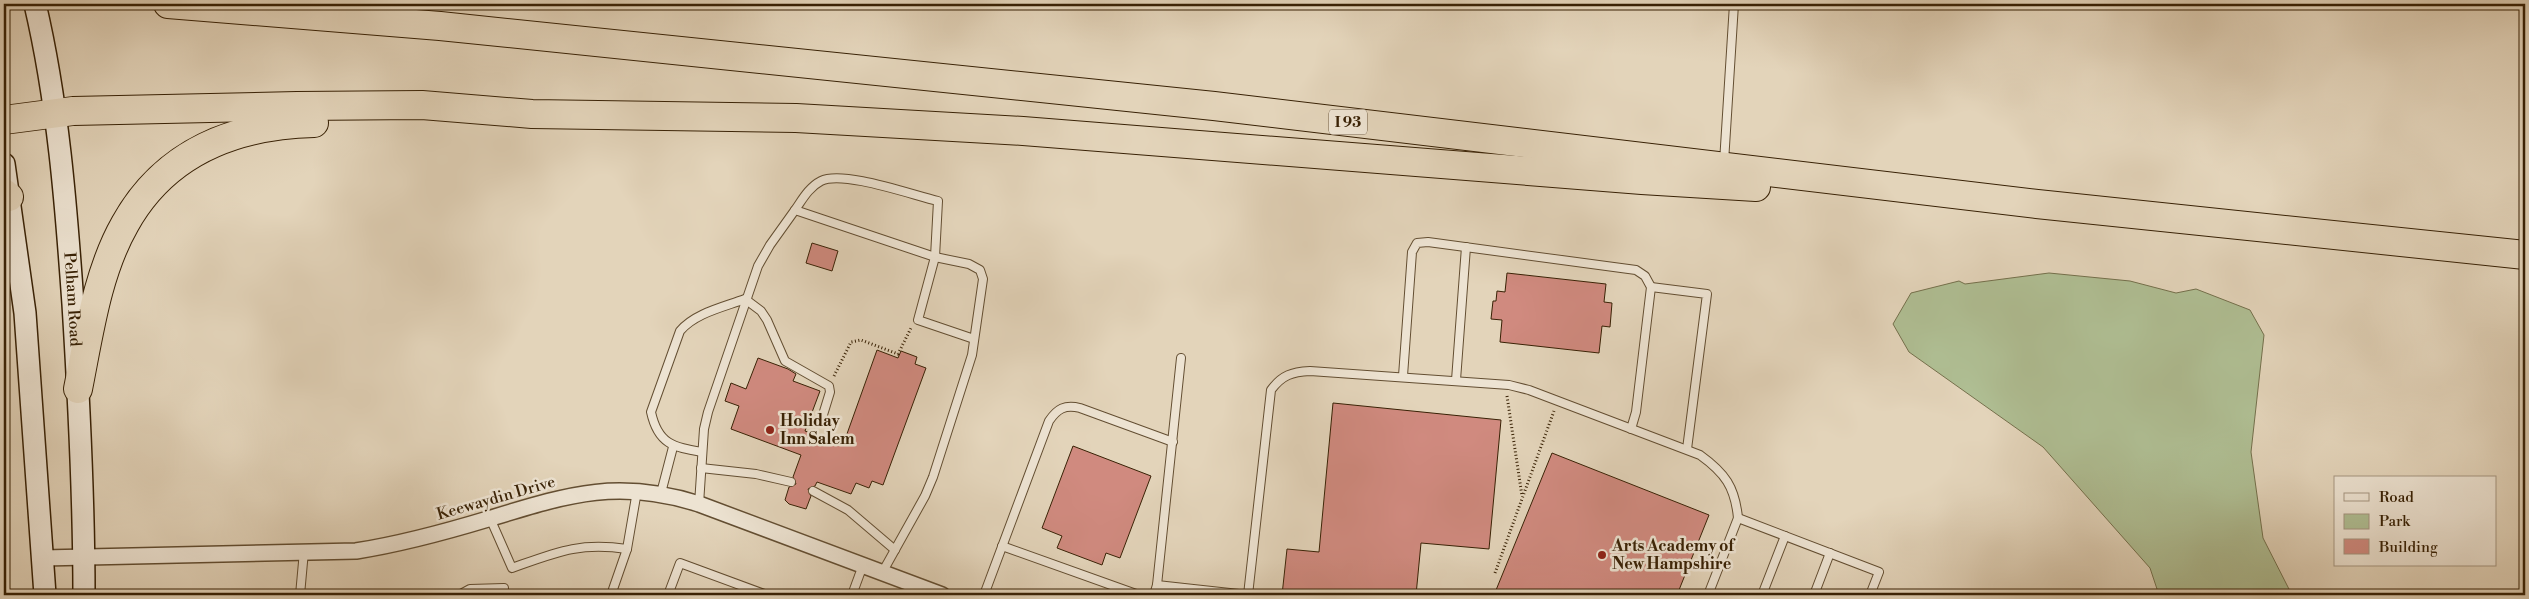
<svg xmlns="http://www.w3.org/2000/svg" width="2529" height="599" viewBox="0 0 2529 599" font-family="'Libre Bodoni',serif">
  <rect width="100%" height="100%" fill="#e3d4ba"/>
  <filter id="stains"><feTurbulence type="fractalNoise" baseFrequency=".004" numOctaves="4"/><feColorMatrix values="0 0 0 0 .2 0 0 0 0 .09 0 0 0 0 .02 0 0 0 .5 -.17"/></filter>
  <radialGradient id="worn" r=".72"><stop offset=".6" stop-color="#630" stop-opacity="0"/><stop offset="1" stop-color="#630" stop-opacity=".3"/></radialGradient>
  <polygon fill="#afbe93" stroke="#74704c" points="2049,273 2130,281 2176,293 2196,289 2250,310 2264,335 2251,452 2263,538 2292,595 2159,595 2150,568 2043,447 1909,352 1893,324 1911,293 1959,281 1965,284"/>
  <g fill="#d08a7f" stroke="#382105">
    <polygon points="812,243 838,251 832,271 806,263"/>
    <polygon points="1507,273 1606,284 1604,302 1612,303 1610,327 1602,326 1599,353 1500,342 1502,320 1491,319 1493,301 1496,301 1497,291 1505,292"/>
    <polygon points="877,350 898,358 901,351 917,357 915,364 926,368 883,485 872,481 869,488 856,483 851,494 817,482 815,486 808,489 811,496 806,509 789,504 785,500 789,487 796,484 793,477 801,455 731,429 739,406 725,401 731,383 746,389 758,358 788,369 796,374 793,381 820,391 805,431 843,445"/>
    <polygon points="1333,403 1501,420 1489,549 1421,543 1416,595 1282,595 1287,549 1319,552"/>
    <polygon points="1073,446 1151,476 1120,558 1106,553 1102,565 1057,548 1062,536 1042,528"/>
    <polygon points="1552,453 1709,515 1677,595 1494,595"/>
  </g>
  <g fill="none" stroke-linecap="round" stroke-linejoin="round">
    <defs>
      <g id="lane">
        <polyline points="1724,162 1734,4"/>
        <path d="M795,210C802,200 809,187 821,181C843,170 912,195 938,201L935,257L918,320L974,339"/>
        <polyline points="1651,287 1707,294 1687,449"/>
        <polyline points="1403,376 1412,252 1417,243 1428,242 1636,270 1645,276 1651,287 1636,412 1631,429"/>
        <polyline points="1456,380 1466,247"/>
        <path d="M702,452C673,447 658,444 651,412L680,331C695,313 724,307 745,299L761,311L767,320L785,361L829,386L830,392L822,418"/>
        <polyline points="701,468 756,474 791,482"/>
        <polyline points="813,491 848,510 895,550"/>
        <polyline points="661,493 673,447"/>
        <polyline points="699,504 704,429 708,412 758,266 770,245 795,210 935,257 969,264 980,270 983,279 972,355 933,477 925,496 882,573"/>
        <path d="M490,518L512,568C557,552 579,542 627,549"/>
        <polyline points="1002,546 1139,595"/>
        <polyline points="1157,585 1248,595"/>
        <polyline points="300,595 304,551"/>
        <polyline points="459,595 470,589 504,588"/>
        <polyline points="611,595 627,549 637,491"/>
        <polyline points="668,595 680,563 767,595"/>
        <polyline points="852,595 863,565"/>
        <path d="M984,595L1049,421C1057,409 1065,404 1080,408L1173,442"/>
        <polyline points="1154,595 1157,585 1181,358"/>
        <path d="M1248,595L1271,390C1282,375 1292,372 1310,371L1509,385L1529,390L1700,455C1725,473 1735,487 1738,518"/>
        <polyline points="1708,595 1738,518 1879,572 1870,595"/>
        <polyline points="1762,595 1785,536"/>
        <polyline points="1814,595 1830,553"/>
      </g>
      <path id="street" d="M43,558L356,551C401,544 445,532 488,519C567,495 617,478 699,504L942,595"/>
      <g id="secondary">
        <path id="s1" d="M35,4C58,102 66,204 73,304C79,401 84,498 84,595"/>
        <polyline points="4,164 25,313 45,595"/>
      </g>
      <g id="highway">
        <polyline points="168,4 440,26 1214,106 2037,204 2525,255"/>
        <polyline points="4,120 73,111 297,106 422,105 532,114 796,118 1023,131 1642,180 1756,187"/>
        <polyline points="4,193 9,197"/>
        <path d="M78,389C89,334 97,273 125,224C165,152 235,125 314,123"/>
      </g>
    </defs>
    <use href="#lane" stroke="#634e32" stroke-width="10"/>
    <use href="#street" stroke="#634e32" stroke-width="18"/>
    <use href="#secondary" stroke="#382105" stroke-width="24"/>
    <use href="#highway" stroke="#382105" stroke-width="30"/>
    <g stroke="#382105" stroke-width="3" stroke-dasharray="1 2.5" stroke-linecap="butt">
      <polyline points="834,376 851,342 861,340 898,354 911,328"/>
      <polyline points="1507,396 1522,496"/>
      <polyline points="1495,573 1554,411"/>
    </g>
    <use href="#lane" stroke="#ede3d2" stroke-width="8"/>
    <use href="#street" stroke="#ede3d2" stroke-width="15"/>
    <use href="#secondary" stroke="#ede3d2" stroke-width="21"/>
    <use href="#highway" stroke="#e3d4ba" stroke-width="28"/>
  </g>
  <g fill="#8f2418" stroke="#ede3d2" stroke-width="2">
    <circle cx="770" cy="430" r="5"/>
    <circle cx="1602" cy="555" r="5"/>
  </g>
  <g text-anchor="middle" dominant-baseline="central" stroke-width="5" stroke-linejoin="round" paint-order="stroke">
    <rect fill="#ede3d2" stroke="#6e5b42" stroke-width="1" x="1329" y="109.5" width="38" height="25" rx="4"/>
    <g font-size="15" font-weight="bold" fill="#382105">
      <text x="1348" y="122">I 93</text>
    </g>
    <g font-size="16" fill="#382105" stroke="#ede3d2">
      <text stroke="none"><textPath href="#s1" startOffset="298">Pelham Road</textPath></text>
      <text transform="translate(496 498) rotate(-16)">Keewaydin Drive</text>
    </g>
    <g font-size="16" font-weight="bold" fill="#382105" stroke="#ede3d2" text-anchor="start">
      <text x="780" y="421">Holiday<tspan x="780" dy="18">Inn Salem</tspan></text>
      <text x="1612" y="546">Arts Academy of<tspan x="1612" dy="18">New Hampshire</tspan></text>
    </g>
  </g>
  <rect width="2529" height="599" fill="none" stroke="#e3d4ba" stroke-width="20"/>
  <rect x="5" y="5" width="2519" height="589" fill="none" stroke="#382105" stroke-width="2.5"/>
  <rect x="10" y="10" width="2509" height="579" fill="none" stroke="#382105"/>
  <rect x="2334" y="476" width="162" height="90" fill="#ede3d2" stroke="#a59580"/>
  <rect x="2344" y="493" width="25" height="8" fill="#ede3d2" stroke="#a59580"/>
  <text x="2379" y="502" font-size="15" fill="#382105">Road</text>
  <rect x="2344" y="514" width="25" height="15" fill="#afbe93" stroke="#a59580"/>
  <text x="2379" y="526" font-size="15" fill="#382105">Park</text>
  <rect x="2344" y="539" width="25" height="15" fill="#d08a7f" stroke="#a59580"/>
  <text x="2379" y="552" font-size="15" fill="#382105">Building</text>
  <rect width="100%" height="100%" filter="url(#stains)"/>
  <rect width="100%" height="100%" fill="url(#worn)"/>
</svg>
